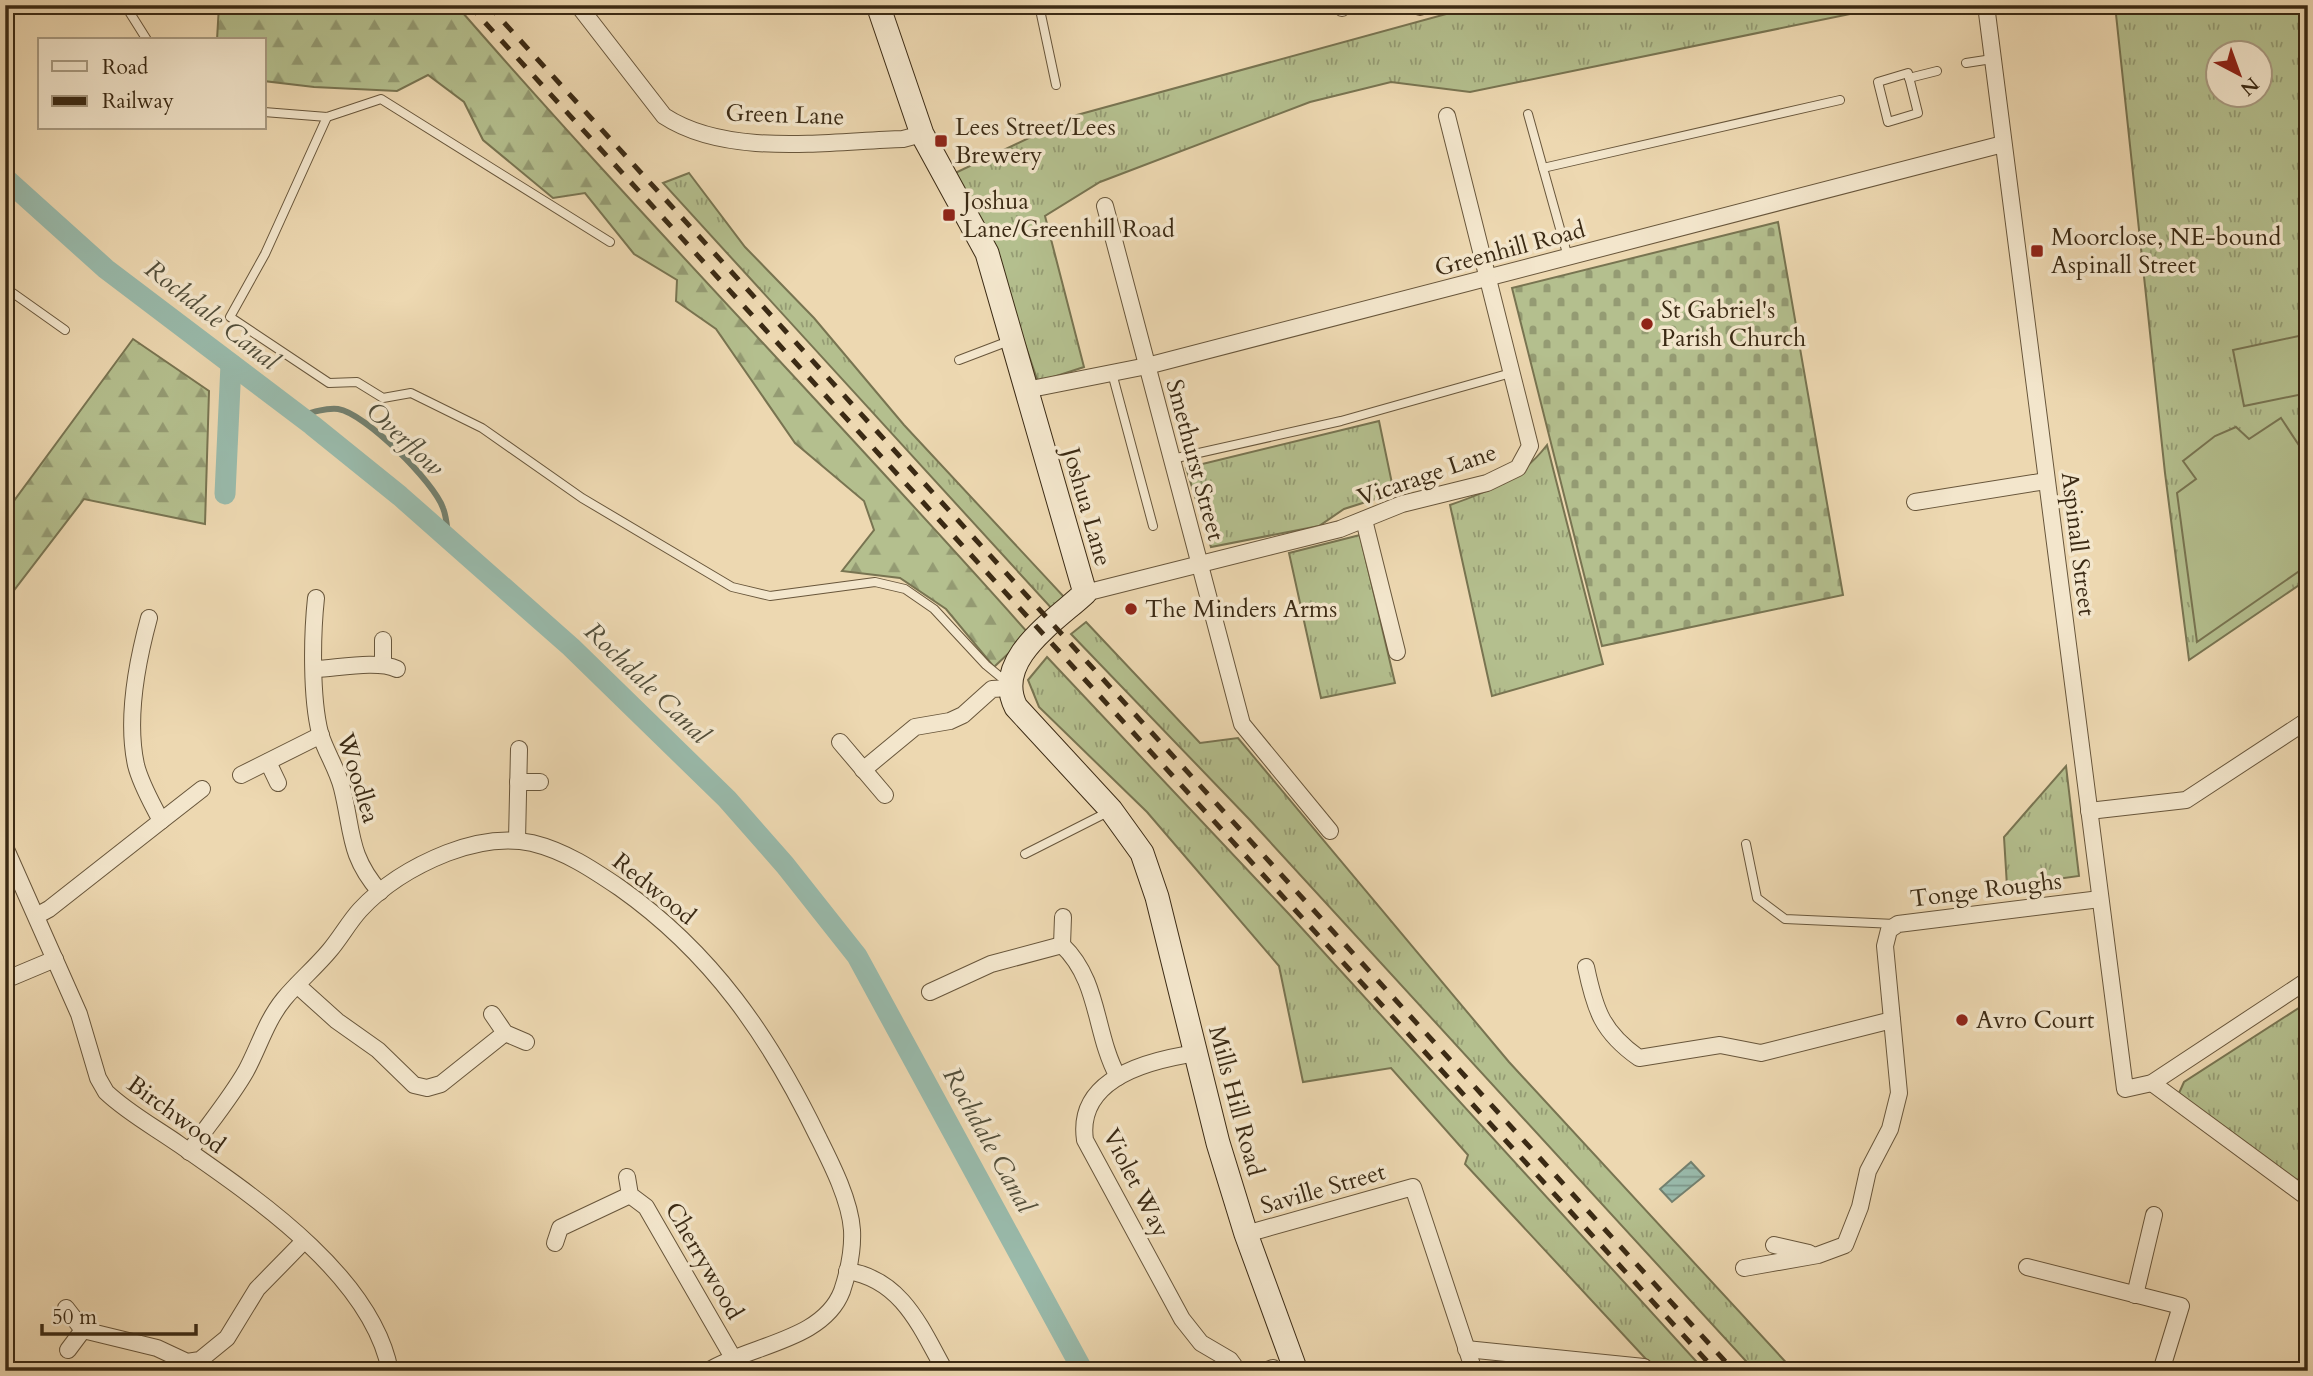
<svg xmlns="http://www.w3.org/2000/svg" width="2313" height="1376" viewBox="0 0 2313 1376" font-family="Cardo,serif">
  <defs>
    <pattern id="grass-tufts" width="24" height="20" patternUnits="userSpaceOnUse" patternTransform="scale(1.75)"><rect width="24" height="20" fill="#b4bf8e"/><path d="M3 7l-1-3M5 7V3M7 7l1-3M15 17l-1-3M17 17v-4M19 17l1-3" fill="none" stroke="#949b73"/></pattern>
    <pattern id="forest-firs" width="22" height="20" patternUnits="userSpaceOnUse" patternTransform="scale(1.75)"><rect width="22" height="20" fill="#b4bf8e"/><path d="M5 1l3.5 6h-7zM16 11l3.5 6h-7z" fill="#949b73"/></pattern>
    <pattern id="cemetery-stones" width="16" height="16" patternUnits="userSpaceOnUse" patternTransform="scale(1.75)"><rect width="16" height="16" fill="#b4bf8e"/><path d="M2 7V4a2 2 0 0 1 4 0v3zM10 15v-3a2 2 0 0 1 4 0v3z" fill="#949b73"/></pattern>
    <pattern id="water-rules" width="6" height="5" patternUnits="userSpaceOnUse" patternTransform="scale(1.75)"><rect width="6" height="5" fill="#99baab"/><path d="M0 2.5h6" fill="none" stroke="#7e978a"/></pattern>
  </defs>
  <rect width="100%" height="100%" fill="#edd8b1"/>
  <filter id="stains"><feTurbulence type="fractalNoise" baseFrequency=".00286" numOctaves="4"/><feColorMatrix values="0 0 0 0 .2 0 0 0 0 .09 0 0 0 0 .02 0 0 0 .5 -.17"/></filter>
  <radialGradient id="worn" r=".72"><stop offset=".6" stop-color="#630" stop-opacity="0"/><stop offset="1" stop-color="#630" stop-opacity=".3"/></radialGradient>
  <g fill="url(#grass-tufts)" stroke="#787451" stroke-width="2" fill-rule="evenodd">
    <polygon points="1479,5 1894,5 1470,92 1391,82 1310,102 1100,182 1045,216 1084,367 1038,382 983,222 951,175 1077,115"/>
    <path d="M2115,5H2308V579L2189,660L2165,473ZM2218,52H2260V94H2218Z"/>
    <polygon points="689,173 745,247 814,318 904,425 1065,598 1054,611 663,183"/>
    <polygon points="1379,421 1394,493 1344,509 1319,526 1211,547 1186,468"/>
    <path d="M1547,445L1603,664L1492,696L1450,505C1490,491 1521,479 1547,445Z"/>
    <polygon points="1360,535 1395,683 1321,698 1289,553"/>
    <polygon points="1086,622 1200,743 1238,738 1509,1062 1794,1371 1755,1371 1249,819 1071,634"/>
    <polygon points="1047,657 1288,913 1705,1371 1657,1371 1465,1164 1468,1155 1391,1068 1303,1082 1279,966 1147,812 1039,707 1028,680"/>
    <polygon points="2066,766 2079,876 2007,886 2004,837"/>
    <polygon points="2308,1002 2308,1192 2184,1103 2179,1093 2184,1082"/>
  </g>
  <g fill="url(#forest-firs)" stroke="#787451" stroke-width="2">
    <path d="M219,5H456C642,219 841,422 1029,634L994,667L946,609L900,578L842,571L874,530L864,501L795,443L716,329L676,301L677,280L634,254L585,193L553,198L483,140L464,102L428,75L397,91L314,87L264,81V40H217Z"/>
    <polygon points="133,339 209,391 205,524 84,499 5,602 5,513"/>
  </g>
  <polygon fill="url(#cemetery-stones)" stroke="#787451" stroke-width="2" points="1778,222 1843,595 1602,646 1512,288"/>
  <g fill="#b4bf8e" stroke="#787451" stroke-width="2">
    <polygon points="2308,334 2308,393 2244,406 2233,350"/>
    <polygon points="2281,418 2308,459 2308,565 2197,642 2177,493 2196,479 2183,461 2215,436 2236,427 2249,439"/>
  </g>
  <polygon fill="url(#water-rules)" stroke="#73806f" stroke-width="2" points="1691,1162 1704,1176 1672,1202 1660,1189"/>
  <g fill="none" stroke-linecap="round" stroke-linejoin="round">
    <path stroke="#73806f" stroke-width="6" d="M301,416C313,412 325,408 338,409C365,413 434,482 443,508C447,518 447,530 449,540"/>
    <g stroke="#99baab" stroke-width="21">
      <polyline points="5,178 106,269 312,425 400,496 571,647 727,799 785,865 857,956 1083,1371"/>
      <polyline points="225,494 231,364"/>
    </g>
    <defs>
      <g id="lane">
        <polyline points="125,5 147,40"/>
        <polyline points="1039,5 1056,85"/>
        <polyline points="1966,63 1992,59"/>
        <polygon points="1908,73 1918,113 1888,122 1878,82"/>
        <polyline points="1909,78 1937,71"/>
        <polyline points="264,112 327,117 381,99 610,242"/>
        <polyline points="1528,114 1543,168"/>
        <polyline points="327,117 265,254 230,317 329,383 357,382 383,398 411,393 482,428 582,498 732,587 770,596 875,582 905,589 934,609 986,665 1009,684"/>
        <polyline points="1568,257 1543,168 1840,100"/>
        <polyline points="5,298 10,291 65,330"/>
        <polyline points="959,360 1009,341"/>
        <polyline points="1112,373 1153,526"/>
        <polyline points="1172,459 1341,421 1511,373"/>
        <polyline points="1746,844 1757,898 1785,919 1895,924"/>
        <polyline points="1025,854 1110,811"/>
      </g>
      <g id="street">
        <path d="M578,5L664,116C728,158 830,141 903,139L922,134"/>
        <polyline points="1342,5 1342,8"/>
        <polyline points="1420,5 1420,7"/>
        <polyline points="1986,5 2125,1089 2152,1083 2308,980"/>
        <polyline points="1105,206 1242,724 1330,831"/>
        <polyline points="1026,390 1147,366 2003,144"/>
        <polyline points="1915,502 2046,481"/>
        <polyline points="1364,520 1397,652"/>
        <polyline points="1085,593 1340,529 1402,504 1487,483 1518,468 1530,446 1447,116"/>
        <path d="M316,598C312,635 311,697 320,733C325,751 337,768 342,788C353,832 348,855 380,892"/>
        <polyline points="383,640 383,662"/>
        <path d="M316,669C338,668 378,660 397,669"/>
        <polyline points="840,742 885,795"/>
        <polyline points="268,762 278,783"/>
        <polyline points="863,770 915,727 950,721 963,715 992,689 1009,688"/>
        <polyline points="241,775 321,735"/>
        <polyline points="518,782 540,782"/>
        <polyline points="2089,811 2186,800 2308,720"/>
        <polyline points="161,821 202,789"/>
        <polyline points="517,840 519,749"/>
        <path d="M5,847L79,1014L98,1078L106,1092C128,1113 156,1128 180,1145C256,1198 372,1276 390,1371"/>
        <path d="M38,915L49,909L161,821C152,803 141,785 136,765C126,719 137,662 149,618"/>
        <polyline points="1062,945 1063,917"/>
        <path d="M1586,967C1595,1010 1602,1032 1639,1058L1720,1045L1761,1053L1892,1020"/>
        <polyline points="5,980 55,959"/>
        <polyline points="297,985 337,1021 378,1050 414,1085 427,1088 441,1084 505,1033"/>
        <path d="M930,992L991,964L1062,945C1100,981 1094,1033 1118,1077"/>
        <polyline points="492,1014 505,1033 526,1042"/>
        <path d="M1197,1053C1149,1060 1076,1078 1085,1140L1182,1319L1201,1343L1230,1360L1238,1371"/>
        <polyline points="2152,1083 2308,1198"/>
        <path d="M189,1152C208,1125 230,1099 246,1071C259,1047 266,1021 284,999C298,982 316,967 330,950C341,937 349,922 360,910C384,884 414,866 447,853C473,843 504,837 532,843C565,851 592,869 620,888C712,953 769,1036 818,1137C831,1163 850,1200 852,1230C853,1249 848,1273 842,1291C823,1341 749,1345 708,1371"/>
        <polyline points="627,1177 630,1195 646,1207 732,1356"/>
        <polyline points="1246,1234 1413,1187 1474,1371"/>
        <polyline points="555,1243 560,1228 630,1195"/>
        <polyline points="1774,1245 1809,1253"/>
        <polyline points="2027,1267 2181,1306 2161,1371"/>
        <polyline points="1744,1268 1818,1255 1845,1245 1860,1207 1868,1171 1890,1129 1899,1093 1885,946 1889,930 1898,924 2100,899"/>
        <path d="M847,1271C902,1279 921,1328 945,1371"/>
        <polyline points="2135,1295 2154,1215"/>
        <polyline points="66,1308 83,1330 157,1348 187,1362 200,1360 227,1338 257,1289 304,1241"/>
        <polyline points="1466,1349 1644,1367"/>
        <polyline points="68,1350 83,1330"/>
        <polyline points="1265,1371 1273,1368"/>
      </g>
      <path id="secondary" d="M878,5L922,134L987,253L1085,593C1055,621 992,660 1016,707L1111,810L1142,853L1157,897L1218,1143L1246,1234L1296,1371"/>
    </defs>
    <use href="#lane" stroke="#68563b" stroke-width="10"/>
    <use href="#street" stroke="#68563b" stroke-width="18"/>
    <use href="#secondary" stroke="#3b2a14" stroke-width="25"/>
    <use href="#lane" stroke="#f3e6cc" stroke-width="8"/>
    <use href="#street" stroke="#f3e6cc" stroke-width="16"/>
    <use href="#secondary" stroke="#f3e6cc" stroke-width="23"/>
    <g stroke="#3b2a14" stroke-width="5" stroke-dasharray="12 12" stroke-linecap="butt">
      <polyline points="469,5 1716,1371"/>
      <polyline points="488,5 1734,1371"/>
    </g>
  </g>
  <g fill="#8f2418" stroke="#f3e6cc" stroke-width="2.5">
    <rect x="934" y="134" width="14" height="14" rx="3.5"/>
    <rect x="942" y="208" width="14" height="14" rx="3.5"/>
    <rect x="2030" y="244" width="14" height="14" rx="3.5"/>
    <circle cx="1647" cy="324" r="7"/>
    <circle cx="1131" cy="609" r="7"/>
    <circle cx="1962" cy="1020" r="7"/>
  </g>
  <g text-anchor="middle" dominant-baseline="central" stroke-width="7" stroke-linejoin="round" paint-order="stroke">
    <g font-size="24" fill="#3b2a14" stroke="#f3e6cc">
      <text transform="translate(785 115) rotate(2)">Green Lane</text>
      <text transform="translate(1510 249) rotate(-15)">Greenhill Road</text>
      <text transform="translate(1195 460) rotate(75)">Smethurst Street</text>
      <text transform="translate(1427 475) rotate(-19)">Vicarage Lane</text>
      <text transform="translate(1087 507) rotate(74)">Joshua Lane</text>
      <text transform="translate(2078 544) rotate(83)">Aspinall Street</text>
      <text transform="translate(358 778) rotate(73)">Woodlea</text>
      <text transform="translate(654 889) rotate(39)">Redwood</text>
      <text transform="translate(1986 890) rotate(-7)">Tonge Roughs</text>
      <text transform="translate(1236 1101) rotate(75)">Mills Hill Road</text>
      <text transform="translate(176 1115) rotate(36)">Birchwood</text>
      <text transform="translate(1136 1183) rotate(63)">Violet Way</text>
      <text transform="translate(1323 1189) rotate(-16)">Saville Street</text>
      <text transform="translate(704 1261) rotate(60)">Cherrywood</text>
    </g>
    <g font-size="24" fill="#3b2a14" stroke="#f3e6cc" text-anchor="start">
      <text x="955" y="127">Lees Street/Lees<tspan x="955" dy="28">Brewery</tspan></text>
      <text x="963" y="201">Joshua<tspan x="963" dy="28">Lane/Greenhill Road</tspan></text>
      <text x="2051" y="237">Moorclose, NE-bound<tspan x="2051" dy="28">Aspinall Street</tspan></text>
      <text x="1661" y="310">St Gabriel's<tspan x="1661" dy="28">Parish Church</tspan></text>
      <text x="1145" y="609">The Minders Arms</text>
      <text x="1976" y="1020">Avro Court</text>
    </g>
    <g font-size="26" font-style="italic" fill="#524e3a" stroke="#f3e6cc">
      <text transform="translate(212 315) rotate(38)">Rochdale Canal</text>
      <text transform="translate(405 439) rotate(43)">Overflow</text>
      <text transform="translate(647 683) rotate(44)">Rochdale Canal</text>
      <text transform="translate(989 1140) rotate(61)">Rochdale Canal</text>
    </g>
  </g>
  <rect width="2313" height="1376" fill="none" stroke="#edd8b1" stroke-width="28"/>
  <rect x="7" y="7" width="2299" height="1362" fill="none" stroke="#3b2a14" stroke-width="3.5"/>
  <rect x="14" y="14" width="2285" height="1348" fill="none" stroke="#3b2a14" stroke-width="2"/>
  <rect x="38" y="38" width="228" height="91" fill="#f3e6cc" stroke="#a99b82" stroke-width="2"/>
  <rect x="52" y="61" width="35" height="10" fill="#f3e6cc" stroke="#a99b82" stroke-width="2"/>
  <text x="102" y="74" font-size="21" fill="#3b2a14">Road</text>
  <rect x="52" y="96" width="35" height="10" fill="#3b2a14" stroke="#a99b82" stroke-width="2"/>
  <text x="102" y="108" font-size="21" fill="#3b2a14">Railway</text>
  <g transform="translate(2239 74) rotate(139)"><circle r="33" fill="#f3e6cc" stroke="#a99b82" stroke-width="2"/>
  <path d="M0-5L12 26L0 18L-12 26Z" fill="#8f2418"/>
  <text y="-10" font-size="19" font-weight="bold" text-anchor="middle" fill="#3b2a14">N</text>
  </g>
  <path d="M42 1324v10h154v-10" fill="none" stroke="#3b2a14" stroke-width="3.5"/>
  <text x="52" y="1324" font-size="21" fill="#3b2a14" stroke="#f3e6cc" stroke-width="5" paint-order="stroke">50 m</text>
  <rect width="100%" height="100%" filter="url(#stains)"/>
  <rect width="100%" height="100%" fill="url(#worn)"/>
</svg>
